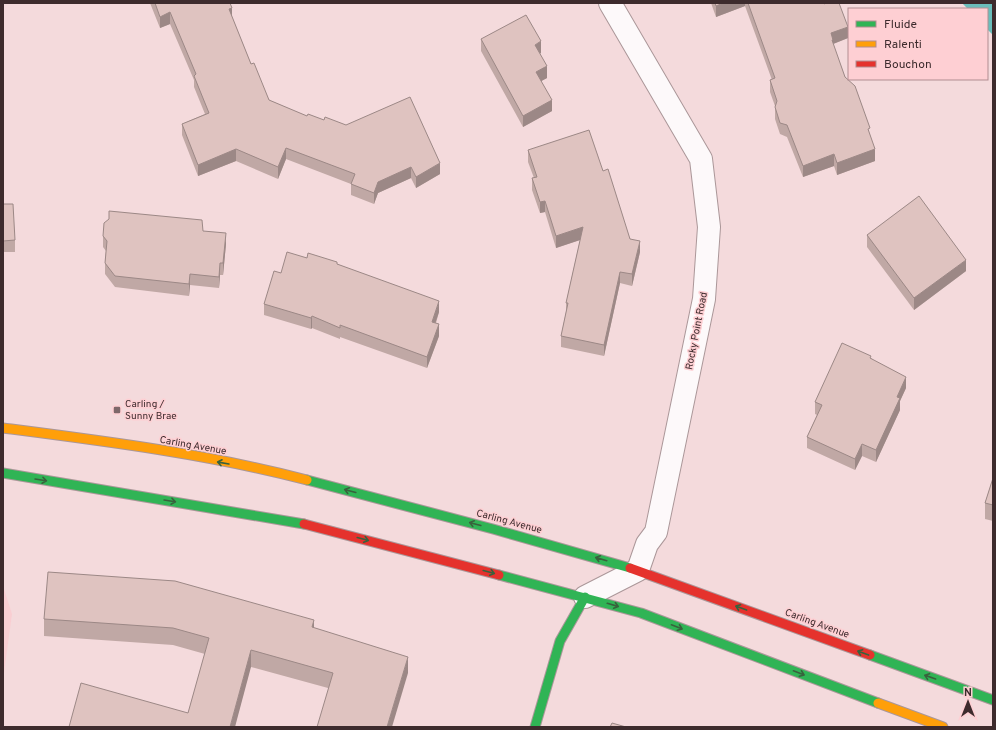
<svg xmlns="http://www.w3.org/2000/svg" width="996" height="730" viewBox="0 0 996 730" font-family="Overpass,sans-serif">
  <rect width="100%" height="100%" fill="#f4dadc"/>
  <polygon fill="#f9ced2" points="3,586 12,614 3,680"/>
  <polygon fill="#6abdba" points="962,3 993,3 993,35 987,29 987,9 968,9"/>
  <g fill="none" stroke-linecap="round" stroke-linejoin="round">
    <defs>
      <polyline id="street" points="585,597 638,570 647,544 656,532 704,299 709,227 701,159 610,3"/>
      <g id="fast">
        <polyline points="3,473 304,524"/>
        <polyline points="307,480 493,529 630,568"/>
        <polyline points="499,575 641,613 878,703"/>
        <polyline points="870,655 993,700"/>
        <polyline points="535,727 560,641 585,597"/>
      </g>
      <g id="slow">
        <path d="M3,428C104,441 208,454 307,480"/>
        <polyline points="878,703 943,727"/>
      </g>
      <g id="jam">
        <polyline points="304,524 499,575"/>
        <polyline points="630,568 870,655"/>
      </g>
    </defs>
    <use href="#street" stroke="#ab9799" stroke-width="24"/>
    <use href="#fast" stroke="#ab9799" stroke-width="11"/>
    <use href="#slow" stroke="#ab9799" stroke-width="11"/>
    <use href="#jam" stroke="#ab9799" stroke-width="11"/>
    <use href="#street" stroke="#fdf9fa" stroke-width="22"/>
    <use href="#fast" stroke="#30b455" stroke-width="9"/>
    <use href="#slow" stroke="#ff9f0a" stroke-width="9"/>
    <use href="#jam" stroke="#e5322d" stroke-width="9"/>
  </g>
  <g fill="#c0a8a5">
    <polygon points="150,3 230,3 232,17 251,64 269,100 440,174 416,188 411,178 378,193 374,204 351,195 351,184 286,159 278,179 236,161 198,176 182,135 182,124 205,114 194,87 194,80 170,24 160,28"/>
    <polygon points="711,3 823,3 848,38 833,44 833,46 845,77 870,135 875,161 837,175 834,166 803,177 787,137 780,134 775,119 775,106 770,92 770,80 772,80 745,6 716,17"/>
    <polygon points="481,39 541,53 540,53 547,78 541,81 552,111 523,127 481,51"/>
    <polygon points="528,150 603,171 630,239 640,252 632,286 620,283 604,356 561,347 561,336 566,312 566,303 580,240 556,248 545,212 540,213 532,190 532,178 534,178 528,162"/>
    <polygon points="3,204 15,240 15,252 3,252"/>
    <polygon points="203,231 226,244 223,275 220,275 219,288 190,285 189,296 115,287 105,274 105,263 106,251 103,247 103,236"/>
    <polygon points="867,235 966,271 914,310 867,247"/>
    <polygon points="307,258 337,264 439,312 436,323 439,336 427,368 340,337 340,339 312,328 311,329 264,315 264,304 281,273"/>
    <polygon points="871,358 906,388 900,401 900,410 876,462 862,456 855,470 807,448 807,437 817,415 815,414 815,402"/>
    <polygon points="993,478 993,521 985,519 985,503"/>
    <polygon points="44,619 314,628 408,673 328,688 251,667 188,713 205,654 173,645 44,636"/>
  </g>
  <g fill="#9c8886">
    <polygon points="723,3 745,3 745,6 716,17 716,6"/>
    <polygon points="232,8 232,20 229,9"/>
    <polygon points="170,12 170,24 160,28 160,17"/>
    <polygon points="848,27 848,38 833,44 833,51 832,52 831,33"/>
    <polygon points="541,41 541,53 535,56 535,45"/>
    <polygon points="547,66 547,78 536,84 536,72"/>
    <polygon points="552,100 552,111 523,127 523,116"/>
    <polygon points="286,148 286,159 278,179 278,167"/>
    <polygon points="236,149 236,161 198,176 198,165"/>
    <polygon points="875,149 875,161 837,175 837,163"/>
    <polygon points="834,154 834,166 803,177 803,166"/>
    <polygon points="440,163 440,174 416,188 416,177"/>
    <polygon points="411,167 411,178 378,193 374,204 374,193 378,182"/>
    <polygon points="545,201 545,212 540,213 540,202"/>
    <polygon points="583,227 583,239 556,248 556,236"/>
    <polygon points="226,233 226,244 223,275 223,263"/>
    <polygon points="640,241 640,252 632,286 632,274"/>
    <polygon points="966,260 966,271 914,310 914,298"/>
    <polygon points="220,263 220,275 219,288 219,277"/>
    <polygon points="620,272 620,283 604,356 604,345"/>
    <polygon points="190,274 190,285 189,296 189,284"/>
    <polygon points="439,301 439,312 432,333 432,322"/>
    <polygon points="312,316 312,328 311,329 311,318"/>
    <polygon points="439,324 439,336 427,368 427,357"/>
    <polygon points="906,377 906,388 900,401 900,410 876,462 876,450 897,397"/>
    <polygon points="862,444 862,456 855,470 855,459"/>
    <polygon points="314,620 314,637 312,627"/>
    <polygon points="251,650 251,667 235,727 230,727"/>
    <polygon points="408,657 408,673 392,727 387,727"/>
  </g>
  <g fill="#dfc3c0" stroke="#9c8886">
    <polygon points="155,3 230,3 232,8 229,9 251,64 254,63 269,100 307,116 308,114 324,120 325,117 346,125 410,97 440,163 416,177 411,167 378,182 374,193 351,184 355,174 286,148 278,167 236,149 198,165 182,124 209,113 194,76 196,74 170,12 160,17"/>
    <polygon points="715,3 723,3 716,6"/>
    <polygon points="748,3 823,3 824,4 826,3 839,3 848,27 831,33 833,40 832,40 845,77 855,86 870,128 868,129 875,149 837,163 834,154 803,166 787,125 780,123 775,107 777,101 770,80 775,78"/>
    <polygon points="526,15 541,41 535,45 547,66 536,72 552,100 523,116 481,39"/>
    <polygon points="589,130 603,171 608,169 630,239 640,241 632,274 620,272 604,345 561,336 568,303 566,303 583,227 556,236 545,201 540,202 532,178 537,177 528,150"/>
    <polygon points="919,196 966,260 914,298 867,235"/>
    <polygon points="3,204 13,204 15,240 3,241"/>
    <polygon points="109,211 202,220 203,231 226,233 223,263 220,263 219,277 190,274 189,284 115,276 105,263 107,241 103,236 104,223 109,219"/>
    <polygon points="287,252 307,258 308,253 337,262 337,264 439,301 432,322 439,324 427,357 340,325 340,328 312,316 311,318 264,304 274,271 281,273"/>
    <polygon points="842,343 871,356 870,358 906,377 897,397 900,398 876,450 862,444 855,459 807,437 822,405 815,402"/>
    <polygon points="993,478 993,505 985,503"/>
    <polygon points="48,572 175,581 314,620 312,627 408,657 387,727 317,727 333,673 251,650 230,727 69,727 81,683 188,713 209,638 173,628 44,619"/>
    <polygon points="612,723 626,727 610,727"/>
  </g>
  <defs><path id="oneway-shaft" d="M-6 0H5M1.5-3L5.5 0L1.5 3" fill="none" stroke-width="1.6" stroke-linecap="round" stroke-linejoin="round"/></defs>
  <g stroke="#38623d">
    <use href="#oneway-shaft" transform="translate(223 463) rotate(-170)"/>
    <use href="#oneway-shaft" transform="translate(41 480) rotate(9)"/>
    <use href="#oneway-shaft" transform="translate(350 491) rotate(-165)"/>
    <use href="#oneway-shaft" transform="translate(170 501) rotate(9)"/>
    <use href="#oneway-shaft" transform="translate(475 524) rotate(-165)"/>
    <use href="#oneway-shaft" transform="translate(363 539) rotate(15)"/>
    <use href="#oneway-shaft" transform="translate(601 559) rotate(-164)"/>
    <use href="#oneway-shaft" transform="translate(489 572) rotate(15)"/>
    <use href="#oneway-shaft" transform="translate(613 605) rotate(16)"/>
    <use href="#oneway-shaft" transform="translate(741 608) rotate(-160)"/>
    <use href="#oneway-shaft" transform="translate(677 627) rotate(21)"/>
    <use href="#oneway-shaft" transform="translate(863 653) rotate(-160)"/>
    <use href="#oneway-shaft" transform="translate(799 673) rotate(21)"/>
    <use href="#oneway-shaft" transform="translate(930 677) rotate(-161)"/>
  </g>
  <rect fill="#7d686a" stroke="#fecfd3" stroke-width="1.5" x="113" y="406" width="8" height="8" rx="2"/>
  <g text-anchor="middle" dominant-baseline="central" stroke-width="3" stroke-linejoin="round" paint-order="stroke">
    <g font-size="10" fill="#3d2b2d" stroke="#fecfd3">
      <text transform="translate(697 331) rotate(-79)">Rocky Point Road</text>
      <text transform="translate(193 446) rotate(10)">Carling Avenue</text>
      <text transform="translate(509 522) rotate(15)">Carling Avenue</text>
      <text transform="translate(817 624) rotate(20)">Carling Avenue</text>
    </g>
    <g font-size="10" fill="#3d2b2d" stroke="#fecfd3" text-anchor="start">
      <text x="125" y="404">Carling /<tspan x="125" dy="12">Sunny Brae</tspan></text>
    </g>
  </g>
  <rect width="996" height="730" fill="none" stroke="#3d2b2d" stroke-width="8"/>
  <rect x="848" y="8" width="140" height="72" fill="#fecfd3" stroke="#b18d91"/>
  <rect x="856" y="21" width="20" height="6" fill="#30b455" stroke="#b18d91"/>
  <text x="884" y="28" font-size="12" fill="#3d2b2d">Fluide</text>
  <rect x="856" y="41" width="20" height="6" fill="#ff9f0a" stroke="#b18d91"/>
  <text x="884" y="48" font-size="12" fill="#3d2b2d">Ralenti</text>
  <rect x="856" y="61" width="20" height="6" fill="#e5322d" stroke="#b18d91"/>
  <text x="884" y="68" font-size="12" fill="#3d2b2d">Bouchon</text>
  <g transform="translate(968 702)" stroke="#fecfd3" stroke-width="3" paint-order="stroke">
  <path d="M0-3L7 15L0 10L-7 15Z" fill="#3d2b2d"/>
  <text y="-6" font-size="11" font-weight="bold" text-anchor="middle" fill="#3d2b2d">N</text>
  </g>
</svg>
